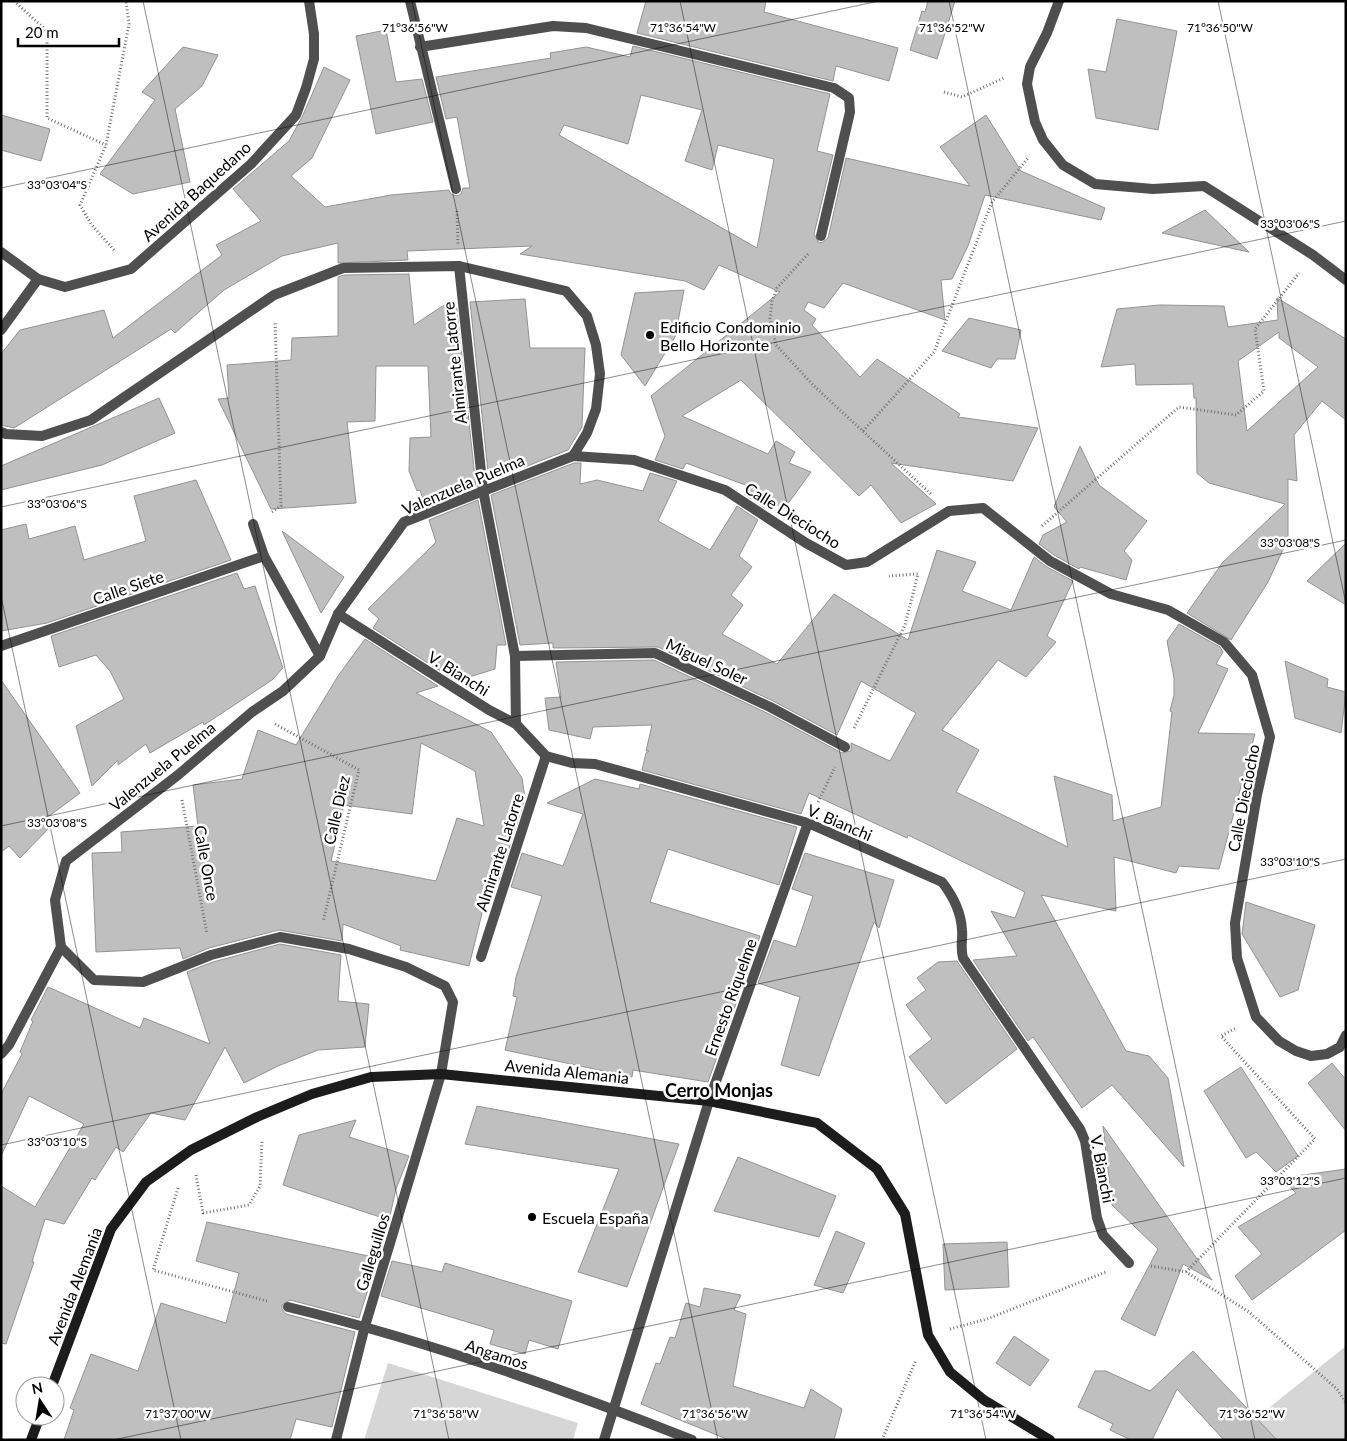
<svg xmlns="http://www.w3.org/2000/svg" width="1347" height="1441" viewBox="0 0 1347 1441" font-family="Lato,sans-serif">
  <rect width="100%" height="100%" fill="#fff"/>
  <g fill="#d6d6d6">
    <polygon points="1346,1346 1346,1440 1229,1440"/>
    <polygon points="388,1363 578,1423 573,1440 364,1440"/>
  </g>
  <g fill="#bfbfbf" stroke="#939393" fill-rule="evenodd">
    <polygon points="646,1 766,1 764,12 898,48 889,81 836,66 833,81 637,33"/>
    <polygon points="928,1 955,1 937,59 910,50 922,11 925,12"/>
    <polygon points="1117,19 1177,31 1158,130 1096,118 1088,69 1106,72"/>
    <polygon points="386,30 396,82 422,79 433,122 376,134 356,36"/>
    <path d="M633,46L830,94L817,151L833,155L814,234L819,243L823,242L828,238L846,158L970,186L940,147L986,115L1021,171L1105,208L1101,220L985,195L968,246L952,279L941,280L945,320L843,283L824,308L808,302L804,310L816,319L812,325L860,377L877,359L960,414L958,417L1038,428L1013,481L891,463L936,504L901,523L871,485L859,496L741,380L682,416L768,454L776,441L795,452L789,463L811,472L784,509L769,500L765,508L744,494L748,486L686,463L683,469L655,460L665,436L651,396L780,292L719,265L704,290L685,281L520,254L532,246L407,251L408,260L338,263V243L282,256L224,290L175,333L171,329L14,428L1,425V354L20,330L104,310L113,338L222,255L216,245L261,221L233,189L289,141L302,117L324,67L350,80L312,158L291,176L325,207L391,195L449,190L451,194L457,196L461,194L463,188H470L457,117L446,119L436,77L551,58L550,53L586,47L630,57ZM641,95L702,110L685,161L712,170L718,145L774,159L757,248L559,135L564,125L628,144Z"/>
    <polygon points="183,47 218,55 202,86 175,109 190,182 133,194 100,174 155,100 142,92"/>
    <polygon points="1,115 50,129 41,161 1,150"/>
    <polygon points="1205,210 1249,252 1162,233"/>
    <polygon points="409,274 414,325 447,303 456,302 476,487 425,506 420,490 417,491 409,471 410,438 431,437 428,366 376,366 375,421 347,422 356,503 271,509 218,399 229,398 227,365 291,360 292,338 338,336 338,277 344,275"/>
    <polygon points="684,290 675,337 645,386 621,355 635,293"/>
    <path d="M1277,298L1346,339V420L1322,401L1294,435L1297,481L1288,479V539L1268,582L1231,640L1187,613L1223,562L1285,504L1209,483L1197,473L1196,398H1194L1193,384L1136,385L1135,364L1101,367L1117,309L1159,305L1224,306L1228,327L1278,320ZM1279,332V338L1318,367L1247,431L1238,361Z"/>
    <polygon points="525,299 530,348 585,348 582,427 568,450 489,481 470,302"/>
    <polygon points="969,318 1021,330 1015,359 997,359 991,368 942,351"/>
    <polygon points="159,398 175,433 102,465 1,490 1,466"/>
    <polygon points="1080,446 1099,485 1147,521 1124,551 1132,560 1126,580 1080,567 1079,569 1054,555 1039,544 1043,535 1067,522 1054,507"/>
    <polygon points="574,463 581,463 580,484 597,480 643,491 650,473 677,481 658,521 710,550 737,506 758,520 739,556 752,567 731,595 743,605 722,634 777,664 834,594 908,640 937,550 976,562 962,591 1011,610 1034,557 1047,567 1073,581 1047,636 1056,642 1026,677 998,660 942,730 979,750 956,792 1068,847 1054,776 1112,795 1113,821 1161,807 1172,712 1170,711 1174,695 1174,678 1167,641 1179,624 1220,647 1223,652 1216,664 1228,669 1198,733 1255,734 1219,869 1179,866 1176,873 1114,857 1116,911 1041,895 1126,1051 1149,1056 1168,1078 1184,1167 1112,1085 1082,1108 1033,1037 1028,1041 973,960 1017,956 991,911 1015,918 1025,892 908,835 907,838 809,793 801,814 642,770 646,753 649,751 646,751 652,725 593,727 590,739 549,730 545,698 561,697 556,662 654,660 767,713 842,753 851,751 851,743 890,761 916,713 861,681 837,735 773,701 658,647 553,648 553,643 520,645 491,495"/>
    <polygon points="196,480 231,560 47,623 1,631 1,530 26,524 29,539 75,526 84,560 146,541 134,496"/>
    <polygon points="478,500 506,645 497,645 495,669 456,681 373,628 379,619 368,609 436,542 429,520"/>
    <polygon points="282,531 344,577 321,613"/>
    <polygon points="1346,543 1346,605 1307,581"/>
    <polygon points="237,573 244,589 255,586 283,668 272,680 204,725 203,722 150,753 146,744 118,765 118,760 92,786 76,726 124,699 110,671 96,655 59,667 51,636"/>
    <path d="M365,639L438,686L416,693L491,732L522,778L525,798L498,883L490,881L469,966L400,950L401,946L343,924L342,941L279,930L209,948L183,959L180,948L96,952L92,853L122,852L121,832L198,826L193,785L242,779L258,730L296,745L338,676ZM421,743L475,771L484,826L457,818L436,881L331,861L344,805L412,814Z"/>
    <polygon points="1285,661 1328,679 1327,687 1346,692 1341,733 1295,718"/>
    <polygon points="1,680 80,793 37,825 52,825 20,858 9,846 1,852"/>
    <polygon points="595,779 639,789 640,784 797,827 779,885 668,849 650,902 760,936 708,1082 633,1070 632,1077 505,1050 517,997 513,996 516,977 542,896 511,887 522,853 563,866 583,814 547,803"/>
    <polygon points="805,853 894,880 879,928 874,922 819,1076 781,1065 800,997 758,983 774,940 796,947 813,896 792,889"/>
    <polygon points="1246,902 1315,925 1298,990 1280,997 1242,934"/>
    <polygon points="280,944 341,955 338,1001 369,1004 365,1047 318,1050 278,1066 244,1083 225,1047 185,1120 151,1113 123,1152 116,1147 95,1180 92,1178 64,1224 45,1219 32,1262 34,1262 6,1344 1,1343 1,1186 35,1207 84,1124 29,1096 1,1156 1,1094 22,1054 20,1052 33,1021 31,1020 48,987 140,1028 144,1018 210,1044 187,972 213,962"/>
    <polygon points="957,961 1017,1049 946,1104 909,1057 932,1039 906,1005 926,990 917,978 938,962"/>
    <polygon points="1332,1063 1346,1080 1346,1131 1308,1083"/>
    <polygon points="1241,1067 1298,1156 1276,1172 1256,1152 1246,1158 1204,1091"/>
    <polygon points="477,1106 679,1144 627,1287 578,1272 619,1169 465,1144"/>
    <polygon points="356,1120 349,1137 409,1156 396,1189 389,1220 283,1185 299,1135"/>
    <polygon points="1103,1126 1212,1280 1183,1264 1155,1336 1121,1319 1158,1249 1112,1205"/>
    <polygon points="738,1157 836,1196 819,1237 714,1211"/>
    <polygon points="1346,1169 1346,1230 1252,1300 1235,1276 1262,1254 1238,1227 1296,1193 1281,1178"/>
    <polygon points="207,1222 378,1258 359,1318 290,1300 282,1305 282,1309 286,1314 355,1332 332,1427 296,1419 290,1440 64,1440 74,1410 70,1408 91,1354 138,1371 161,1303 226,1323 239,1273 196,1261"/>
    <polygon points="836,1231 865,1243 843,1293 814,1285"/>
    <polygon points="1007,1242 1009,1287 945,1290 943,1244"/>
    <polygon points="392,1261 442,1272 445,1263 572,1301 558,1349 529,1340 525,1354 490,1344 494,1330 381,1296"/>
    <polygon points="704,1288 741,1295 734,1310 746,1314 733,1386 804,1408 811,1389 842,1409 834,1440 729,1440 641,1404 656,1363 660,1364 670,1337 675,1338 686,1303 700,1307"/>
    <polygon points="1014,1336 1049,1360 1030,1386 996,1363"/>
    <polygon points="1193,1351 1277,1440 1224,1440 1177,1389 1152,1440 1131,1440 1110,1430 1113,1424 1078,1407 1095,1371 1106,1371 1150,1391"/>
  </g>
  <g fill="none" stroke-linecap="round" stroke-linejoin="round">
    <g stroke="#717171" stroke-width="3" stroke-dasharray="1 2.5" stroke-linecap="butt">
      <polyline points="14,1 47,31 47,118 106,145"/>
      <polyline points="944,92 962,97 1004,78"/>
      <polyline points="457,211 458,245"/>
      <polyline points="114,250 91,224 80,205 106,145 129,24 126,1"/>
      <polyline points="808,254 777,288 772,301 770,318 776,345 815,387 932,495"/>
      <polyline points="863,431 934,352 992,202 1028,158"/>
      <polyline points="272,512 281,506 275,321"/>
      <polyline points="1042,526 1179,407 1236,415 1264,391 1255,329 1299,273"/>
      <polyline points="275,724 359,770 323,922"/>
      <polyline points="854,728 905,625 918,574 889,576"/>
      <polyline points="182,800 207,934"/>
      <polyline points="818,802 835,767"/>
      <polyline points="196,1175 203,1213 249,1205 260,1186 262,1140"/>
      <polyline points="178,1188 153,1270 267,1301"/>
      <polyline points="1151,1266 1186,1272 1249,1312 1337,1389 1346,1403"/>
      <polyline points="1186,1272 1315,1139 1221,1036 1236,1028"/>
      <polyline points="950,1329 987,1319 1106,1272"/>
      <polyline points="882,1440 916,1360"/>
    </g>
    <g stroke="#4f4f4f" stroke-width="10">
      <polyline points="410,1 456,189"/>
      <polyline points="420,47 553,26 586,28 834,88 849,98 850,112 821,236"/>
      <polyline points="459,266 483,490 515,656 516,724"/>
      <polyline points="1,330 38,279"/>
      <polyline points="1,432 6,434 42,436 91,420 274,295 343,268 459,266 566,291 587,316 596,345 600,374 596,409 587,433 573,456"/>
      <polyline points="253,524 264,556 320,656"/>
      <path d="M338,614L489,710L516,724L546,756L572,763L595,764L808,823L942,882C953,896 961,911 962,930C963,940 960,947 963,958L1080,1129L1085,1141L1097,1218L1103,1235L1129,1263"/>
      <polyline points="1,646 264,556"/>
      <polyline points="515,656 655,653 770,707 845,747"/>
      <polyline points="481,957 546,756"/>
      <polyline points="1,1054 9,1045 61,947"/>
      <path d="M288,1307C425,1340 561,1388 692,1440"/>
      <polyline points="336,1440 365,1326 441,1074"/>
      <polyline points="604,1440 709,1101 808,823"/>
    </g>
    <g stroke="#4f4f4f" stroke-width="10">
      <polyline points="1059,1 1047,33 1030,67 1027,84 1035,122 1043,140 1063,165 1095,184 1153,189 1204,186 1313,255 1346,280"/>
      <polyline points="1,252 38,279 65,287 131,269 251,164 296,115 306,88 314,59 314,34 309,1"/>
      <polyline points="441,1074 453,1002 445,986 406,967 349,949 280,937 211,955 143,982 94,980 61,947 55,900 66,861 178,775 252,712 283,691 320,656 338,614 404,522 573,456 634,460 725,490 806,543 846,565 867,562 949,511 983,508 1050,561 1111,594 1168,610 1224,642 1252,675 1270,737 1257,795 1235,923 1237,958 1256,1017 1279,1041 1296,1051 1311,1056 1327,1054 1340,1047 1346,1035"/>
    </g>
    <g stroke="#1c1c1c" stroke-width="10">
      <polyline points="52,1386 111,1229 146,1182 191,1150 257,1117 312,1094 371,1077 441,1074 709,1101 817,1123 877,1169 905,1214 928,1335 950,1372 984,1400 1050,1440"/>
      <polyline points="31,1440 40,1416"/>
    </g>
  </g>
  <path fill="none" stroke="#000" stroke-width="1" stroke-opacity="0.45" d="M143,1L449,1440M412,1L718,1440M680,1L986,1440M949,1L1255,1440M1218,1L1346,604M1,188L879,1M1,507L1346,221M1,596L181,1440M1,826L1346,540M1,1145L1346,859M113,1440L1346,1178"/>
  <g fill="#000" stroke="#fff" stroke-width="2">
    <circle cx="650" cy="335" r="5"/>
    <circle cx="532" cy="1217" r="5"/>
  </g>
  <g text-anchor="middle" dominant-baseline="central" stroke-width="5" stroke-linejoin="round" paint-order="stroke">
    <g font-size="16" fill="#000" stroke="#fff">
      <text transform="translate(196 191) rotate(-42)">Avenida Baquedano</text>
      <text transform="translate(454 363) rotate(-96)">Almirante Latorre</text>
      <text transform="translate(463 484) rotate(-23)">Valenzuela Puelma</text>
      <text transform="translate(793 515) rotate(32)">Calle Dieciocho</text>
      <text transform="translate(128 587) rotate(-19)">Calle Siete</text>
      <text transform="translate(707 661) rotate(25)">Miguel Soler</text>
      <text transform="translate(459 673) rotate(32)">V. Bianchi</text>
      <text transform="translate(162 766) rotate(-39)">Valenzuela Puelma</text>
      <text transform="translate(1243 798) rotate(-79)">Calle Dieciocho</text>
      <text transform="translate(336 810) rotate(-77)">Calle Diez</text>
      <text transform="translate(840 822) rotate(23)">V. Bianchi</text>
      <text transform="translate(499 852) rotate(-72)">Almirante Latorre</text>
      <text transform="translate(207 863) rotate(80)">Calle Once</text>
      <text transform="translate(730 997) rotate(-70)">Ernesto Riquelme</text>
      <text transform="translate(567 1071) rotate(6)">Avenida Alemania</text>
      <text transform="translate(1103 1169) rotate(79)">V. Bianchi</text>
      <text transform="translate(372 1252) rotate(-73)">Galleguillos</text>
      <text transform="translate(74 1286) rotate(-69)">Avenida Alemania</text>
      <text transform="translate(497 1354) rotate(18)">Angamos</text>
    </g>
    <g font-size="16" fill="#000" stroke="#fff" text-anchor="start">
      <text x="660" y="326">Edificio Condominio<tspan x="660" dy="18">Bello Horizonte</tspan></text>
      <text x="542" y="1217">Escuela España</text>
    </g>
    <g font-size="18" font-weight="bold" fill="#000" stroke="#fff">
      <text x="719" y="1090">Cerro Monjas</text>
    </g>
  </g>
  <g font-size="12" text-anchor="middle" fill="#000" stroke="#fff" stroke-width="5" stroke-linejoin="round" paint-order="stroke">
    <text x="415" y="32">71°36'56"W</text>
    <text x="683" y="32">71°36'54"W</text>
    <text x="952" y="32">71°36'52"W</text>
    <text x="1220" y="32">71°36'50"W</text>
    <text x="57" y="189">33°03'04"S</text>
    <text x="1290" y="228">33°03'06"S</text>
    <text x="57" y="508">33°03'06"S</text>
    <text x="1290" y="547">33°03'08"S</text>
    <text x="57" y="827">33°03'08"S</text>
    <text x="1290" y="866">33°03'10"S</text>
    <text x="57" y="1146">33°03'10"S</text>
    <text x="1290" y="1185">33°03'12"S</text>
    <text x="178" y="1418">71°37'00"W</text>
    <text x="446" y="1418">71°36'58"W</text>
    <text x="715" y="1418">71°36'56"W</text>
    <text x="983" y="1418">71°36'54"W</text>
    <text x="1252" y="1418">71°36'52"W</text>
  </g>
  <rect width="1347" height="1441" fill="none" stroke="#000000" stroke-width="5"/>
  <g transform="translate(40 1401) rotate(348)"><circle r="24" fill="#ffffff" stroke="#999999"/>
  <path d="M0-4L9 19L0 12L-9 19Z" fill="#000000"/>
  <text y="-8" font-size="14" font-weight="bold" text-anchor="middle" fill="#000000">N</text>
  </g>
  <path d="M18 38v8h101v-8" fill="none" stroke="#000000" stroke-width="2.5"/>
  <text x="25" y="38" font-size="15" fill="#000000" stroke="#ffffff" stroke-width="4" paint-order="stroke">20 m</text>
</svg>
